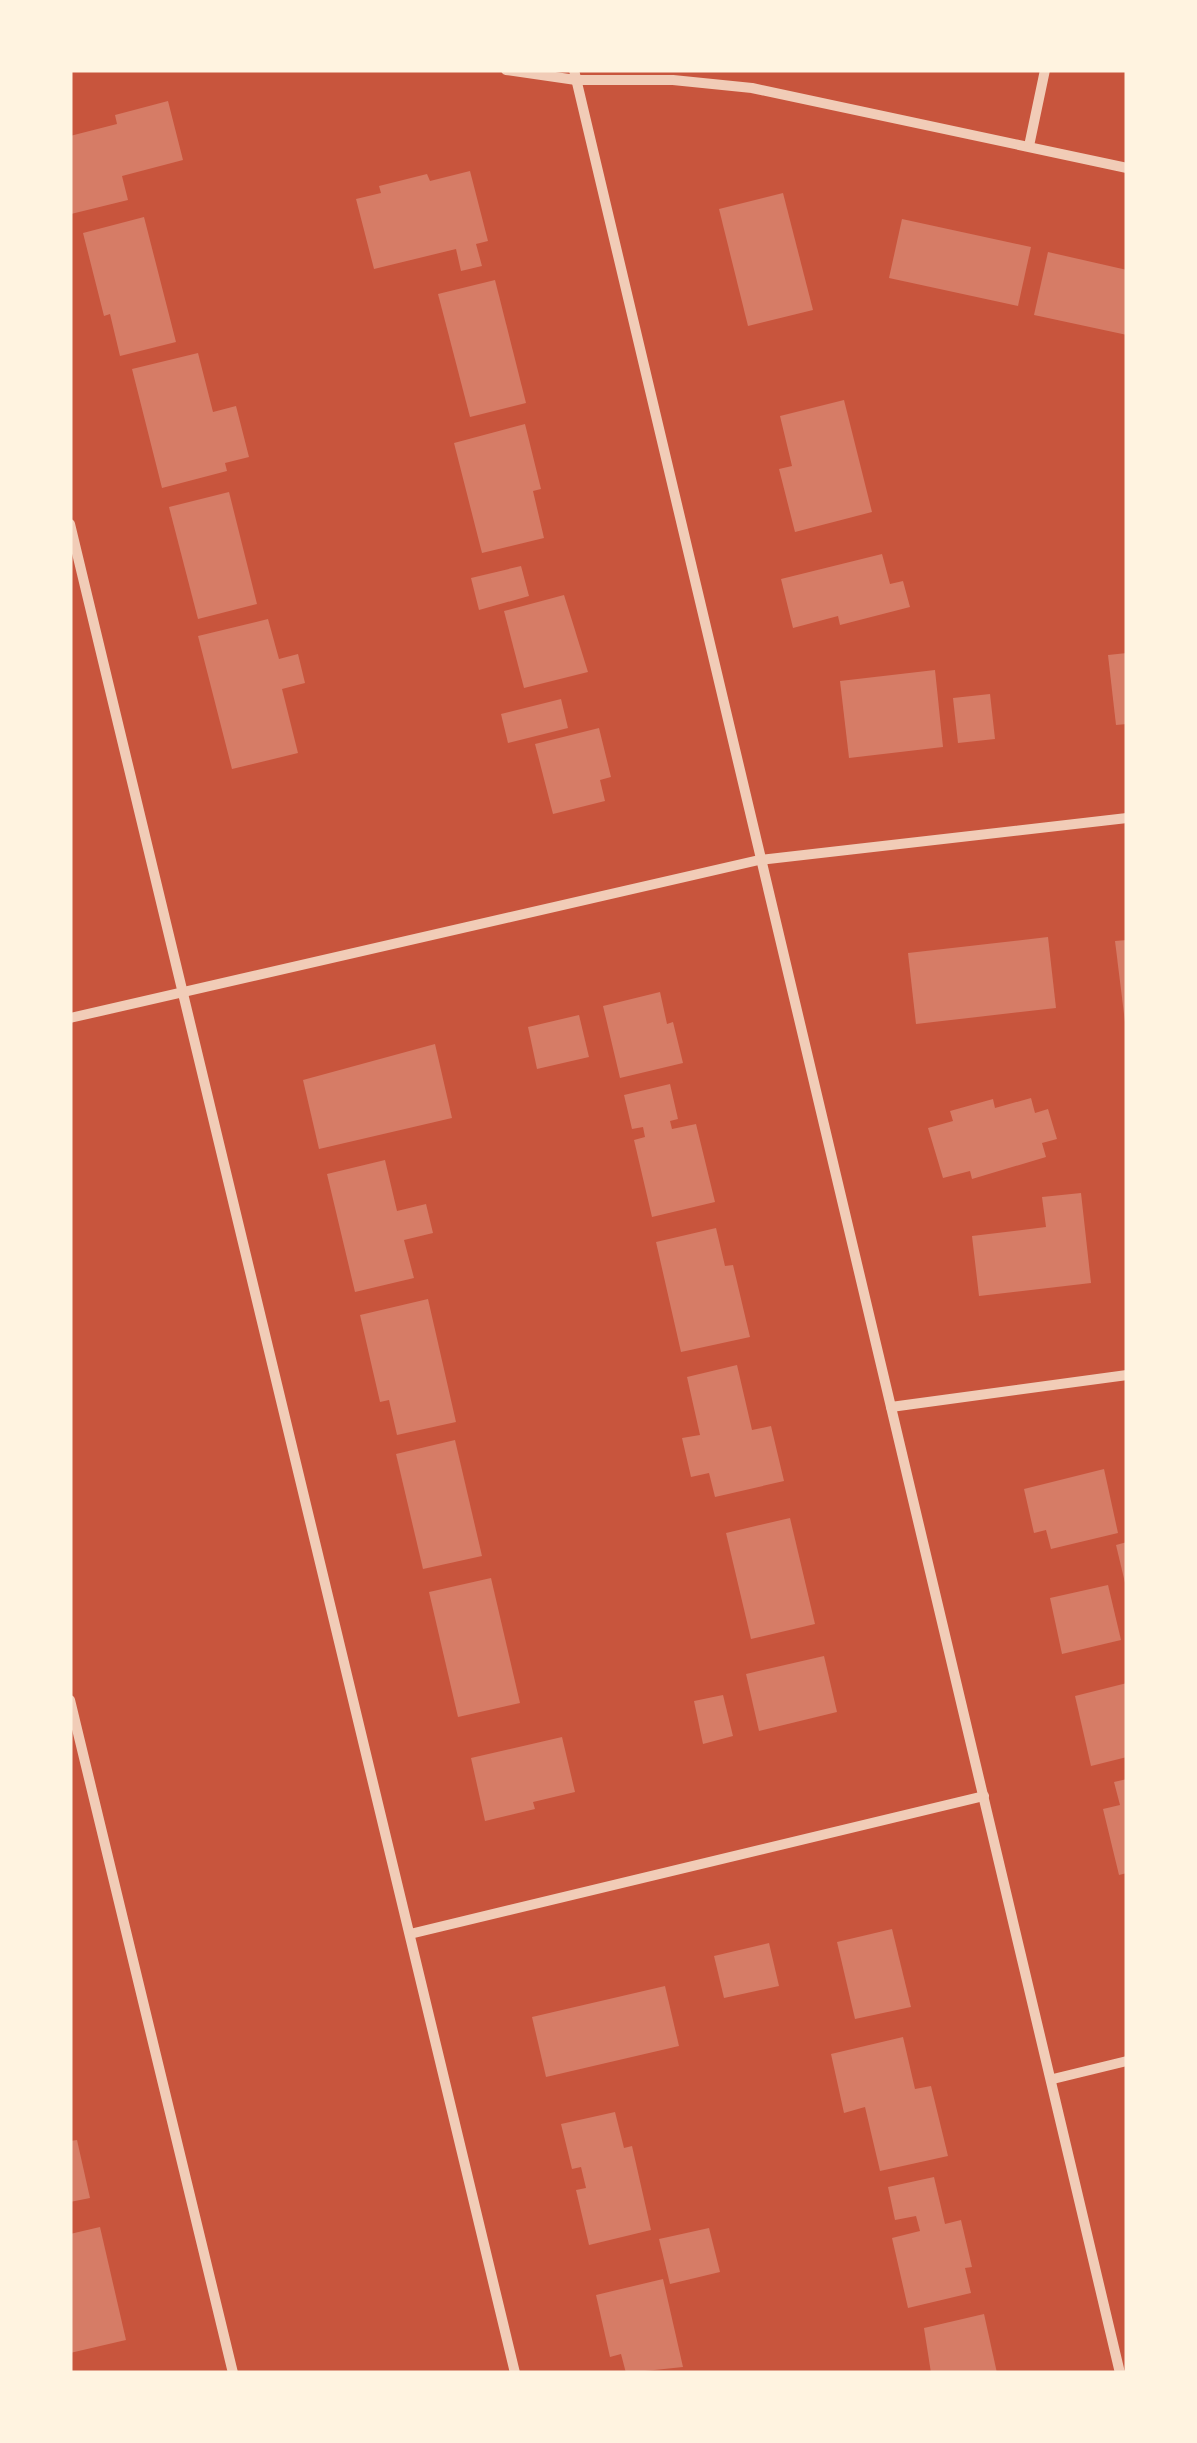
<svg xmlns="http://www.w3.org/2000/svg" width="1197" height="2443" viewBox="0 0 1197 2443" font-family="'Sofia Sans Condensed',sans-serif">
  <rect width="100%" height="100%" fill="#c8553d"/>
  <g fill="#d67c66">
    <polygon points="168,101 183,160 122,176 128,200 71,214 70,136 117,124 115,115"/>
    <polygon points="470,171 488,241 476,244 482,266 461,271 456,249 374,269 356,199 381,193 379,186 427,174 430,181"/>
    <polygon points="783,193 813,310 748,326 719,209"/>
    <polygon points="144,217 176,342 120,356 110,314 104,316 83,233"/>
    <polygon points="902,219 1031,247 1018,306 889,278"/>
    <polygon points="1048,252 1127,270 1127,335 1034,315"/>
    <polygon points="495,280 526,403 470,417 438,294"/>
    <polygon points="198,353 213,412 236,406 249,457 225,463 227,471 162,488 132,369"/>
    <polygon points="844,400 872,512 795,532 779,469 792,466 780,416"/>
    <polygon points="525,424 541,489 533,491 544,538 482,553 454,443"/>
    <polygon points="229,492 257,604 198,619 169,507"/>
    <polygon points="882,554 890,584 903,581 910,607 840,625 838,616 793,628 781,579"/>
    <polygon points="521,566 529,596 479,610 471,578"/>
    <polygon points="564,595 588,672 524,688 504,611"/>
    <polygon points="268,619 279,659 298,654 305,683 282,689 298,753 232,769 198,636"/>
    <polygon points="1127,653 1127,724 1116,725 1108,655"/>
    <polygon points="935,670 943,747 849,758 840,681"/>
    <polygon points="990,694 995,739 958,743 953,698"/>
    <polygon points="561,699 568,728 508,743 501,714"/>
    <polygon points="599,728 611,777 600,780 605,801 553,814 535,744"/>
    <polygon points="1048,937 1056,1008 916,1024 908,953"/>
    <polygon points="1127,940 1127,1022 1125,1022 1115,941"/>
    <polygon points="660,992 667,1024 673,1022 683,1063 620,1078 603,1006"/>
    <polygon points="579,1015 589,1057 537,1069 528,1027"/>
    <polygon points="435,1044 452,1118 319,1149 303,1080"/>
    <polygon points="670,1084 678,1119 670,1121 672,1129 696,1124 715,1202 652,1217 634,1140 645,1137 643,1127 632,1129 624,1095"/>
    <polygon points="1031,1098 1035,1113 1048,1109 1057,1139 1042,1143 1046,1157 972,1179 970,1171 943,1178 928,1128 953,1121 950,1111 993,1099 995,1108"/>
    <polygon points="385,1160 397,1211 426,1204 433,1233 404,1240 414,1278 355,1292 327,1174"/>
    <polygon points="1081,1193 1091,1283 979,1296 972,1236 1046,1227 1042,1197"/>
    <polygon points="716,1228 725,1266 733,1265 750,1337 681,1352 656,1242"/>
    <polygon points="428,1299 456,1422 397,1435 389,1400 380,1402 360,1315"/>
    <polygon points="737,1365 752,1430 771,1426 784,1481 715,1497 709,1473 691,1477 682,1438 700,1435 687,1377"/>
    <polygon points="455,1440 482,1556 423,1569 396,1454"/>
    <polygon points="1104,1469 1118,1533 1051,1549 1046,1530 1034,1533 1024,1489"/>
    <polygon points="790,1518 815,1624 751,1639 726,1533"/>
    <polygon points="1127,1542 1127,1587 1126,1587 1116,1545"/>
    <polygon points="491,1578 520,1703 458,1717 429,1592"/>
    <polygon points="1108,1585 1121,1640 1062,1654 1050,1598"/>
    <polygon points="824,1656 837,1712 759,1731 746,1674"/>
    <polygon points="1127,1683 1127,1757 1091,1766 1075,1696"/>
    <polygon points="723,1695 733,1736 703,1744 694,1701"/>
    <polygon points="562,1737 575,1792 533,1802 535,1809 485,1821 471,1758"/>
    <polygon points="1127,1779 1127,1873 1119,1875 1103,1809 1120,1805 1114,1782"/>
    <polygon points="892,1929 911,2007 855,2019 837,1942"/>
    <polygon points="769,1943 779,1986 724,1998 714,1956"/>
    <polygon points="665,1986 679,2046 546,2077 532,2017"/>
    <polygon points="903,2037 915,2089 931,2086 948,2156 880,2171 865,2107 844,2113 831,2054"/>
    <polygon points="615,2112 624,2148 632,2146 651,2230 589,2245 576,2190 586,2188 581,2167 572,2169 561,2124"/>
    <polygon points="77,2140 90,2198 70,2202 70,2141"/>
    <polygon points="934,2177 945,2224 961,2220 972,2267 965,2268 971,2293 908,2308 892,2238 920,2231 916,2216 895,2220 888,2187"/>
    <polygon points="100,2227 126,2340 70,2353 70,2234"/>
    <polygon points="709,2228 720,2272 670,2284 659,2239"/>
    <polygon points="663,2279 683,2367 626,2373 621,2354 610,2357 596,2295"/>
    <polygon points="984,2314 997,2373 931,2373 924,2328"/>
  </g>
  <g fill="none" stroke-linecap="round" stroke-linejoin="round">
    <g stroke="#f1ccb7" stroke-width="10">
      <polyline points="506,70 576,80 673,80 752,88 1127,168"/>
      <polyline points="574,70 1120,2373"/>
      <polyline points="1029,146 1045,70"/>
      <polyline points="70,524 515,2373"/>
      <polyline points="70,1018 759,860 1127,818"/>
      <polyline points="891,1407 1127,1375"/>
      <polyline points="70,1700 233,2373"/>
      <polyline points="410,1934 984,1796"/>
      <polyline points="1053,2079 1127,2061"/>
    </g>
  </g>
  <rect width="1197" height="2443" fill="none" stroke="#fff3e0" stroke-width="145"/>
</svg>
